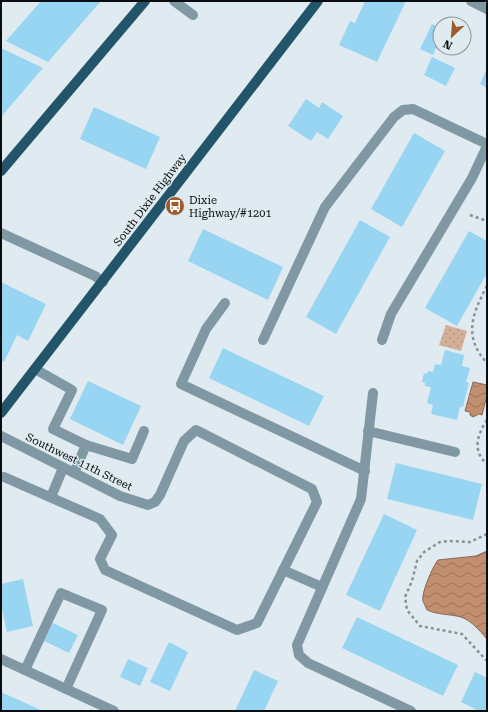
<svg xmlns="http://www.w3.org/2000/svg" width="488" height="712" viewBox="0 0 488 712" font-family="'Roboto Serif',serif">
  <defs>
    <pattern id="park-dots" width="8" height="8" patternUnits="userSpaceOnUse"><rect width="8" height="8" fill="#d3af98"/><path d="M2 2h.1M6 6h.1" fill="none" stroke="#b49582" stroke-width="1.8" stroke-linecap="round"/></pattern>
    <pattern id="water-waves" width="16" height="10" patternUnits="userSpaceOnUse"><rect width="16" height="10" fill="#c18f70"/><path d="M0 5q4-4 8 0t8 0" fill="none" stroke="#9b735a"/></pattern>
  </defs>
  <rect width="100%" height="100%" fill="#dfebf1"/>
  <polygon fill="url(#park-dots)" points="446,325 467,331 461,351 439,345"/>
  <g fill="url(#water-waves)" stroke="#8a6853">
    <polygon points="473,382 487,385 487,395 482,415 479,414 473,417 470,415 470,412 465,411"/>
    <path d="M487,551V639C479,630 472,621 461,617C450,614 438,615 427,610C426,607 424,604 423,601C421,593 433,566 438,560L476,556Z"/>
  </g>
  <g fill="#98d5f2">
    <polygon points="41,1 101,1 48,62 6,41"/>
    <polygon points="365,1 406,1 377,62 339,45 350,21 355,23"/>
    <polygon points="432,24 440,28 440,48 451,48 449,54 436,48 433,55 420,49"/>
    <polygon points="1,48 43,68 1,117"/>
    <polygon points="432,57 455,68 446,86 424,75"/>
    <polygon points="487,68 487,88 480,84"/>
    <polygon points="306,99 319,108 322,102 343,116 328,139 317,132 311,141 288,126"/>
    <polygon points="94,107 160,137 146,169 80,139"/>
    <polygon points="414,133 445,151 402,227 371,209"/>
    <polygon points="360,220 390,237 336,334 306,317"/>
    <polygon points="203,229 283,267 268,300 188,261"/>
    <polygon points="469,231 487,241 487,273 457,326 425,308"/>
    <polygon points="1,282 46,304 28,341 17,335 4,362 1,360"/>
    <polygon points="223,348 324,396 309,426 209,378"/>
    <polygon points="445,350 464,355 462,366 470,368 466,382 469,383 463,407 460,407 457,420 431,414 433,405 427,403 431,387 425,386 425,383 422,382 424,373 427,374 428,371 433,372 435,364 441,365"/>
    <polygon points="88,381 141,406 123,445 70,419"/>
    <polygon points="396,463 482,484 473,520 387,499"/>
    <polygon points="384,514 417,530 380,611 346,595"/>
    <polygon points="23,579 33,626 7,632 1,605 1,584"/>
    <polygon points="357,617 458,665 443,696 342,648"/>
    <polygon points="53,623 78,635 69,653 44,641"/>
    <polygon points="169,642 188,652 170,691 150,682"/>
    <polygon points="128,659 148,668 140,686 120,677"/>
    <polygon points="254,670 278,681 264,711 235,711"/>
    <polygon points="475,672 487,678 487,711 479,711 461,702"/>
    <polygon points="1,692 43,711 1,711"/>
  </g>
  <g fill="none" stroke-linecap="round" stroke-linejoin="round">
    <g stroke="#889195" stroke-width="2.5" stroke-dasharray="3 3" stroke-linecap="butt">
      <polyline points="470,215 487,221"/>
      <path d="M487,286C472,314 463,337 487,363"/>
      <path d="M487,420C477,435 472,451 487,464"/>
      <polyline points="487,534 470,542 450,541 440,542 424,552 417,561 412,581 405,597 407,610 420,626 462,634 487,661"/>
    </g>
    <g stroke="#7f98a4" stroke-width="10">
      <polyline points="174,1 193,15"/>
      <polyline points="471,1 487,9"/>
      <polyline points="1,233 95,276 103,282"/>
      <polyline points="225,303 206,329 181,384 365,471"/>
      <polyline points="263,340 325,207 394,117 403,110 413,109 487,144"/>
      <polyline points="382,340 391,314 472,178 487,146"/>
      <polyline points="35,369 72,390 53,429 86,445"/>
      <polyline points="373,393 361,499 297,645 299,655 308,663 411,711"/>
      <polyline points="368,431 455,452"/>
      <polyline points="1,436 120,496 148,505 155,502 160,495 184,441 196,430 312,489 317,502 257,623 237,630 105,570 100,559 112,535 100,519 4,477"/>
      <polyline points="74,473 86,445 132,459 144,431"/>
      <polyline points="51,497 63,468"/>
      <polyline points="283,570 322,587"/>
      <polyline points="1,659 114,711"/>
      <polyline points="25,670 61,593 102,610 66,689"/>
    </g>
    <g stroke="#23556a" stroke-width="10">
      <polyline points="1,171 145,1"/>
      <polyline points="1,413 318,1"/>
    </g>
  </g>
  <defs>
    <symbol id="bus-disc" viewBox="-11 -11 22 22"><circle r="9.5" fill="#9e5b2b" stroke="#dfebf1"/><path d="M-5-6H5V4H4V6H2V4H-2V6H-4V4H-5ZM-3.5-4V0h7V-4ZM-3.5 1.2v1.5H-2V1.2ZM2 1.2v1.5H3.5V1.2Z" fill="#fff"/></symbol>
  </defs>
  <g fill-rule="evenodd">
    <use href="#bus-disc" x="164" y="195" width="22" height="22"/>
  </g>
  <g text-anchor="middle" dominant-baseline="central" stroke-width="3" stroke-linejoin="round" paint-order="stroke">
    <g font-size="11" fill="#090d0f" stroke="#dfebf1">
      <text transform="translate(150 200) rotate(-53)">South Dixie Highway</text>
      <text transform="translate(79 462) rotate(26)">Southwest 11th Street</text>
    </g>
    <g font-size="11" fill="#090d0f" stroke="#dfebf1" text-anchor="start">
      <text x="189" y="200">Dixie<tspan x="189" dy="13">Highway/#1201</tspan></text>
    </g>
  </g>
  <rect width="488" height="712" fill="none" stroke="#090d0f" stroke-width="4"/>
  <g transform="translate(452 36) rotate(206)"><circle r="19" fill="#dfebf1" stroke="#899297"/>
  <path d="M0-3L7 15L0 10L-7 15Z" fill="#9e5b2b"/>
  <text y="-6" font-size="11" font-weight="bold" text-anchor="middle" fill="#090d0f">N</text>
  </g>
</svg>
